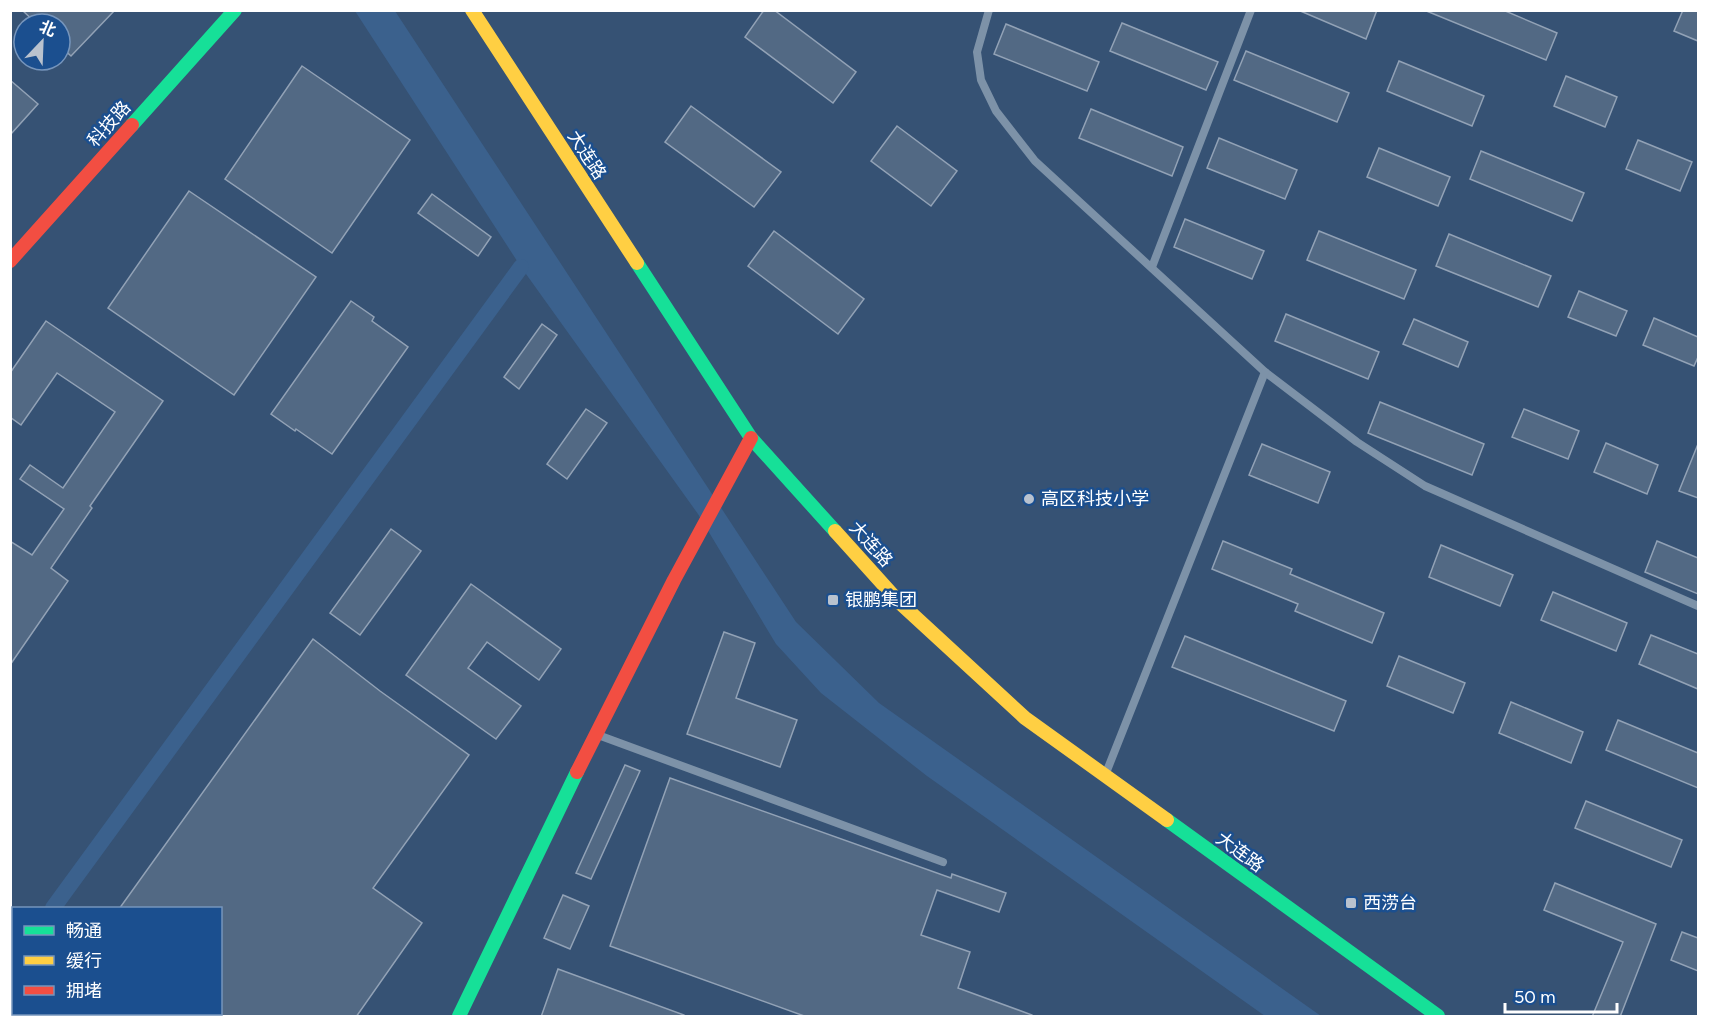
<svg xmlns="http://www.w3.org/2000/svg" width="1709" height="1027" viewBox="0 0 1709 1027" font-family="Figtree,'Noto Sans SC',sans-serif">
  <rect width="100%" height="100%" fill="#365274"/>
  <polygon fill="#3b618d" points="355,11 395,11 796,622 879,703 1321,1016 1265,1016 927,776 821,693 776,644 698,514 521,267"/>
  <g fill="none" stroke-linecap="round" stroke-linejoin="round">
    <g stroke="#3b618d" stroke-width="16">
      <polyline points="53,908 521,267"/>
      <polyline points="10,967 14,963"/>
    </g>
  </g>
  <g fill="#526984" stroke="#92a2b6" stroke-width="1.5">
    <polygon points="22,10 115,10 71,56 60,46 60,24 37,24"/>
    <polygon points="764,10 774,10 856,72 833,103 745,37"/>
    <polygon points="1298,10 1377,10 1366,39"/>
    <polygon points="1424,10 1503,10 1557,33 1546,60"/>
    <polygon points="1683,10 1698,10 1698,41 1674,31"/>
    <polygon points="1122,23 1218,62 1206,90 1110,51"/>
    <polygon points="1006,24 1099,62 1087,91 994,54"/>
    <polygon points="1246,51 1349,93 1337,122 1234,80"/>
    <polygon points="1399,61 1484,96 1472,126 1387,91"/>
    <polygon points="302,66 410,140 332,253 225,179"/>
    <polygon points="1566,76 1617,97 1605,127 1554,106"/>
    <polygon points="10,80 38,104 10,135"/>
    <polygon points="691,106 781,172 754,207 665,142"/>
    <polygon points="1091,109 1183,147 1172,176 1079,138"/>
    <polygon points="897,126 957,171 931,206 871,161"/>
    <polygon points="1219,138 1297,170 1285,199 1207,168"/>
    <polygon points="1638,140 1692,162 1680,191 1626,169"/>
    <polygon points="1379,148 1450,177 1438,206 1367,177"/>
    <polygon points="1481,151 1584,193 1572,221 1470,179"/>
    <polygon points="189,191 316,277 234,395 108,308"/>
    <polygon points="432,194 491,237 478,256 418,213"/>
    <polygon points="1185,219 1264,251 1252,279 1174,247"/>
    <polygon points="774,231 864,299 838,334 748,266"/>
    <polygon points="1319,231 1416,270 1404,299 1307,260"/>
    <polygon points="1449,234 1551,276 1538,307 1436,266"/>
    <polygon points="1579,291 1627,311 1616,336 1568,317"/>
    <polygon points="351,301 374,317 372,321 408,347 332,454 296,429 295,431 271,414"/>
    <polygon points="1286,314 1379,352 1368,379 1275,341"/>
    <polygon points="1654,318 1698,337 1698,357 1694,366 1643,345"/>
    <polygon points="1414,319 1468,342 1458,367 1403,344"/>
    <polygon points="46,321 163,401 90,506 92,508 51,568 68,581 10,665 10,541 32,555 64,509 20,479 30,465 63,488 115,412 57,373 21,425 10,417 10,373"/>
    <polygon points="542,324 557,335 519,389 504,377"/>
    <polygon points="1380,402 1484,444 1472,475 1368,433"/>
    <polygon points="586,409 607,423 567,479 547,464"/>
    <polygon points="1524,409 1579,431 1568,459 1512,437"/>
    <polygon points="1606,443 1658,465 1647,494 1594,472"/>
    <polygon points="1262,444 1330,472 1318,503 1249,475"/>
    <polygon points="1698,444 1698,498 1679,491"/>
    <polygon points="391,529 421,551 360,635 330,613"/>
    <polygon points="1223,541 1292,569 1290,574 1384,613 1372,643 1295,611 1298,604 1212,569"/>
    <polygon points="1657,541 1698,558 1698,594 1645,572"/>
    <polygon points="1441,545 1513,575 1500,606 1429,577"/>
    <polygon points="471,584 561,649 539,680 487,642 468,668 521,706 496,739 406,675"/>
    <polygon points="1553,592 1627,623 1616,651 1541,620"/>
    <polygon points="724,632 755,643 736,698 797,720 780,767 687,734"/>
    <polygon points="1651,635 1698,654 1698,689 1639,664"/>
    <polygon points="1185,636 1346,701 1334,731 1172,667"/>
    <polygon points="313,639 380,691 469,755 373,888 422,923 356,1017 220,1017 220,909 119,909"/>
    <polygon points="1399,656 1465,683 1453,713 1387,686"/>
    <polygon points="1511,702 1583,732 1571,763 1499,733"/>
    <polygon points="1618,720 1698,753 1698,788 1606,750"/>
    <polygon points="625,765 640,771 591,879 576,873"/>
    <polygon points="670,778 951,878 952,874 1006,893 999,912 937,890 921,935 970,952 958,988 1032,1015 1032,1017 807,1017 610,946"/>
    <polygon points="1586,801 1682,840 1671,867 1575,828"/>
    <polygon points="1555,883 1656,924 1620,1017 1592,1017 1623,942 1544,910"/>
    <polygon points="563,895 589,906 570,949 544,938"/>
    <polygon points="1682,932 1698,938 1698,971 1671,960"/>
    <polygon points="558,969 684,1015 684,1017 541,1017"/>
  </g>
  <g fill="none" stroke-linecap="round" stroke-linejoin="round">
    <g stroke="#7d92a8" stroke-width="8">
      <polyline points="989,10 977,52 981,80 996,111 1035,161 1265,372 1357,442 1425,486 1698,606"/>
      <polyline points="1152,267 1251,10"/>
      <polyline points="598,735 943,862"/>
      <polyline points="1106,773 1265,372"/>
    </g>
    <g stroke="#16e098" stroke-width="14">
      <polyline points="132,125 235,10"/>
      <polyline points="637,263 751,438 835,531"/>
      <polyline points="1167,820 1438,1016"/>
      <polyline points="459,1016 577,772"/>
    </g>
    <g stroke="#ffcf43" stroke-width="14">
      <polyline points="472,10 637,263"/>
      <polyline points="835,531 899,602 1025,718 1167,820"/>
    </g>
    <g stroke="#f24e42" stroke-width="14">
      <polyline points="10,261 132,125"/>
      <polyline points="577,772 674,580 751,438"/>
    </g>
  </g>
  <g fill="#b9c2ce" stroke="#1b4f8f" stroke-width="2">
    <circle cx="1029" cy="499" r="6"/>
    <rect x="827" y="594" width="12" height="12" rx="3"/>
    <rect x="1345" y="897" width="12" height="12" rx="3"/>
  </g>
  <g text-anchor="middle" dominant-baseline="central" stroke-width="5" stroke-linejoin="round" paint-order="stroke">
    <g font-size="18" fill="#fff" stroke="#1b4f8f">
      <text transform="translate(109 124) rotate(-48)">科技路</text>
      <text transform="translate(587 155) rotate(57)">大连路</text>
      <text transform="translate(871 544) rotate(48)">大连路</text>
      <text transform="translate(1240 852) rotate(36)">大连路</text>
    </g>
    <g font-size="18" fill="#fff" stroke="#1b4f8f" text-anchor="start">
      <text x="1041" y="499">高区科技小学</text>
      <text x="845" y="600">银鹏集团</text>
      <text x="1363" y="903">西涝台</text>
    </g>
  </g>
  <rect width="1709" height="1027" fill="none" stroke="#ffffff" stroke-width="24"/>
  <rect x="12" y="907" width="210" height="108" fill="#1b4f8f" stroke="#7695bc" stroke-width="1.5"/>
  <rect x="24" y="926" width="30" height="9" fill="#16e098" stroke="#7695bc" stroke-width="1.5"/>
  <text x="66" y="937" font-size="18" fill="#ffffff">畅通</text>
  <rect x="24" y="956" width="30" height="9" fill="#ffcf43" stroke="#7695bc" stroke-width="1.5"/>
  <text x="66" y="967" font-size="18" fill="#ffffff">缓行</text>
  <rect x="24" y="986" width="30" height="9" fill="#f24e42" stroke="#7695bc" stroke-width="1.5"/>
  <text x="66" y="997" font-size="18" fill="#ffffff">拥堵</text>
  <g transform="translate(42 42) rotate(23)"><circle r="28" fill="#1b4f8f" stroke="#7695bc" stroke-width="1.5"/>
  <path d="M0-4.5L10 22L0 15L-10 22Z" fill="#b9c2ce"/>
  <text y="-9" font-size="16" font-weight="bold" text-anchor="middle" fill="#ffffff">北</text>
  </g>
  <path d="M1505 1003v9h112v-9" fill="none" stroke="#ffffff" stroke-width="3"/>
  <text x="1514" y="1003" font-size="18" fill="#ffffff" stroke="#1b4f8f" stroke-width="4.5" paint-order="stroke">50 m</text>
</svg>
